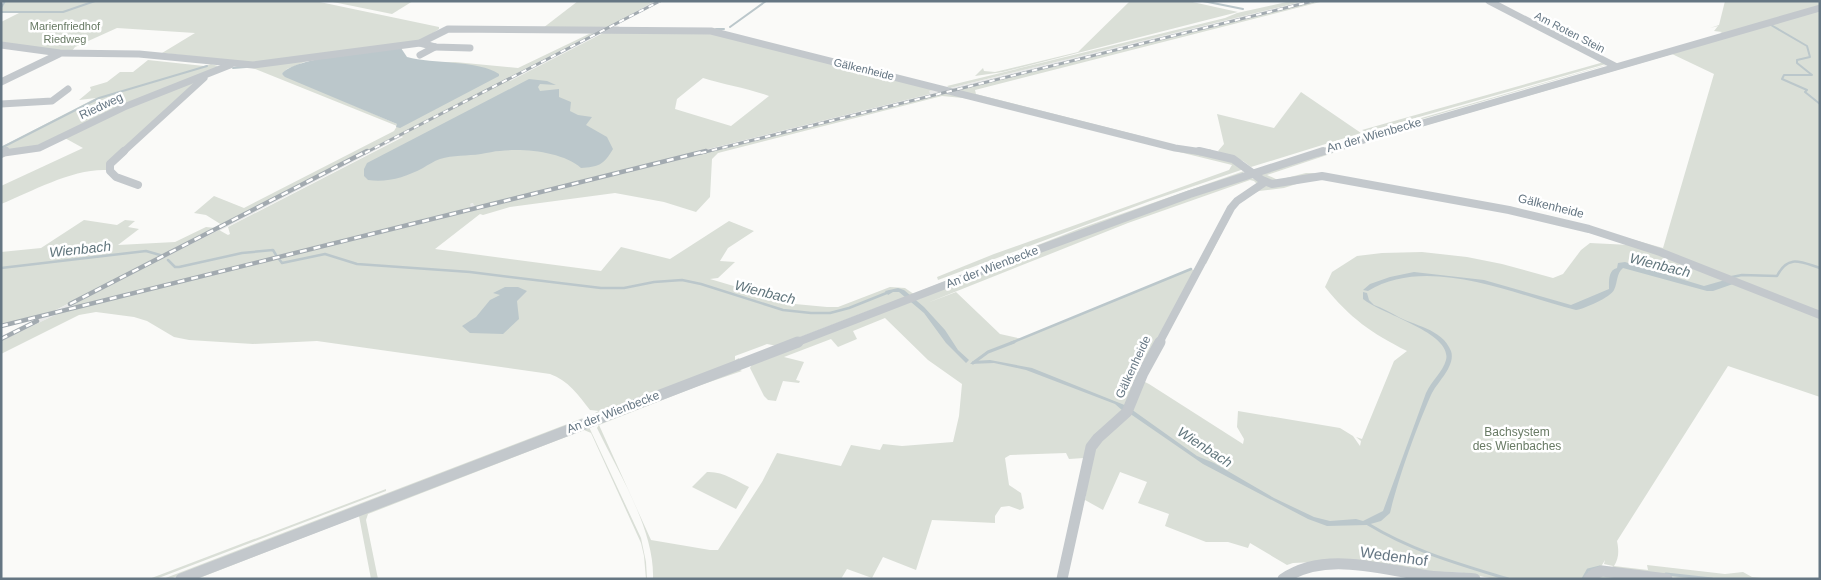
<svg xmlns="http://www.w3.org/2000/svg" width="1821" height="580" viewBox="0 0 1821 580" font-family="Arial,sans-serif">
  <rect width="100%" height="100%" fill="#fafaf8"/>
  <polygon fill="#e8e9e9" points="655,1 662,1 616,25 620,27 610,29 68,309 474,203 475,207 929,94 928,91 936,89 938,91 1305,1 1317,1 591,183 92,304 59,313 1,341 1,337 39,318 1,327 1,325 50,313 60,308"/>
  <g fill="#dadfd7" fill-rule="evenodd">
    <polygon points="5,1 315,1 439,27 439,29 422,40 254,63 162,53 195,33 117,28 75,47 72,51 47,49 1,42 1,22 21,12 1,11"/>
    <polygon points="328,1 413,1 392,14"/>
    <polygon points="578,1 655,1 605,29 543,28"/>
    <polygon points="1130,1 1188,1 1238,12 1003,72 975,76 983,68 984,71 995,72 1078,52"/>
    <polygon points="1291,1 1305,1 950,88 947,86 1225,18 1237,13"/>
    <polygon points="1317,1 1324,1 975,90 976,94 1149,138 1147,138 955,90"/>
    <path d="M1725,1H1820V313L1774,294L1772,296L1820,316V397L1728,366L1617,541C1619,551 1619,558 1614,566L1648,570L1647,565L1725,574L1743,572L1752,577L1772,579H1687L1615,571L1611,569L1613,566L1604,564L1605,560L1602,565L1605,574L1639,579H1495L1458,572H1421L1360,560L1293,563L1287,565L1250,543L1248,548L1228,542H1206L1165,526L1169,514L1138,503L1147,482L1120,472L1103,510L1085,500L1093,449L1096,444L1107,433L1102,430L1088,446L1084,458L1069,459L1066,453L1010,455L1005,458L1009,485L1021,493L1024,508L1020,510L1009,506L1001,507L995,516V523L932,520L916,570L883,557L872,578L847,569L841,579H653C655,530 618,472 597,428C599,424 602,421 606,418L736,368L742,371L698,386L599,425L651,540L710,550H718L762,482L777,453L841,466L851,445L880,450L883,444L902,446L953,442L959,416L962,384L928,360L885,318L853,331L857,339L838,347L831,339L784,357L804,362L796,380L800,381L799,383L783,381L776,401L768,400L764,396L750,368L753,362L880,313L876,308L777,346L767,344L735,356V360L739,358L740,360L599,414L595,413L599,411L590,410C579,396 568,380 550,374L317,341L253,344L189,340L174,337L147,321L134,317L96,312L79,315L1,354V341L59,313L97,303L67,309L86,298L83,296L50,313L1,325V252L41,248L84,220L117,225L125,220L135,221L128,227L139,229L118,245L175,242L206,227L216,228L160,256L164,258L219,230L228,235L230,234L228,227L403,137L399,134L222,225L206,215L194,213L214,196L244,208L394,131L397,126L250,67L307,61L287,69L282,74L397,124L395,120L390,118L319,89L323,63L317,60L400,49L399,53L404,58L429,63L455,62L518,68L591,33L524,31H599L507,79L510,81L605,32H711L936,89L929,91L930,94L475,207L473,203L470,204L472,211L948,92L1149,142L973,99L942,96L718,153L712,159L710,197L696,212L664,202L615,193L510,207L483,215L480,214L435,249L601,271L621,247L670,259L729,221L754,231L728,248L720,261L735,262L718,278L710,279L795,304L827,307H838L890,287L905,288L921,299L920,297L1137,215L1248,177L1258,180V186L1234,202L1201,261L1231,204L1255,187L1257,184L1254,181L1250,180L1128,223L927,303L956,292L1000,334L1022,339L1191,269L1195,271L1137,378L1149,384L1243,444L1244,439L1237,427L1238,411L1340,428L1353,436L1360,446L1361,441L1356,437L1362,439L1394,361L1407,351C1371,333 1350,318 1325,287L1332,272L1357,256L1382,253L1422,252L1467,257L1502,264L1553,278L1563,274L1581,250L1590,243L1630,245L1540,218L1335,180L1315,178L1284,188L1259,191L1246,197L1234,209L1206,264H1205C1220,235 1232,194 1268,185C1274,184 1280,186 1287,185C1300,182 1310,177 1324,177L1538,217L1610,236L1662,253V252L1598,230L1522,211L1319,175C1299,174 1277,192 1260,175L1261,172L1348,145L1728,36L1720,33L1722,32L1714,31L1718,26L1710,28L1719,25ZM1672,54L1714,74L1663,248L1550,216L1313,173H1306L1278,180L1267,175L1351,147ZM703,78C725,85 747,88 769,96L731,126L675,109L677,99Z"/>
    <polygon points="148,60 204,66 211,64 218,66 209,73 24,151 1,154 1,147 96,98 79,100 91,90 90,87 107,82 120,72 133,72"/>
    <polygon points="1604,62 1606,64 1366,132 1362,130"/>
    <polygon points="1607,65 1371,134 1369,133 1606,65"/>
    <path d="M205,76L108,170C73,168 33,191 1,204V186L83,148L63,137L125,108Z"/>
    <polygon points="1301,92 1361,133 1251,167 1243,161 1219,152 1218,151 1224,144 1217,114 1274,128"/>
    <polygon points="1175,151 1224,157 1244,169 1150,201 938,280 937,277 994,254 1229,170 1232,165"/>
    <polygon points="1244,171 1243,173 920,291 1081,228"/>
    <polygon points="583,418 578,422 170,579 163,579"/>
    <polygon points="589,427 641,538 646,562 647,579 646,579 644,556 641,543 591,433 584,430 368,514 366,520 378,579 371,579 359,516 197,579 191,579"/>
    <path d="M707,472C723,471 736,481 749,487L736,509L692,487Z"/>
    <polygon points="386,489 386,491 156,579 149,579"/>
  </g>
  <g fill="#bbc7cb">
    <path d="M401,48L407,57C433,64 478,60 499,74V76L400,128L396,127L397,124L285,77L282,74C293,57 379,51 401,48Z"/>
    <path d="M529,79L547,81L556,85L540,84L538,87L540,91L559,89V97L571,102L570,111L578,115L592,117L586,125L607,137L613,149C604,165 598,167 581,168C563,152 524,148 500,151C494,151 488,153 481,154C467,156 453,155 440,159C434,161 428,165 423,168C406,177 387,183 368,180L364,176V169L367,163Z"/>
    <path d="M1625,262L1704,286L1725,280L1733,284L1713,291H1707L1623,268C1616,274 1618,282 1614,290C1611,297 1584,309 1576,310C1515,295 1428,254 1368,291L1363,290L1370,284L1390,277L1414,272L1484,280L1571,305L1609,289C1609,282 1608,270 1617,268L1618,263Z"/>
    <polygon points="505,287 518,287 527,291 517,301 519,319 503,334 470,333 462,326 476,317 490,300 500,295 493,293"/>
    <polygon points="898,288 904,290 924,307 945,330 958,350 969,360 966,363 946,343 924,313 899,292 893,292 888,295 885,291"/>
    <path d="M1363,292L1367,293L1369,300L1374,305C1382,308 1388,311 1395,315C1413,326 1442,328 1451,351C1456,366 1437,382 1431,395C1416,429 1399,476 1390,513L1381,521L1367,525L1327,526L1308,519L1203,464L1129,413L1131,409L1197,456L1214,463L1274,498L1314,517L1330,521L1356,519L1363,521L1383,511L1426,393C1431,381 1443,372 1446,360C1453,333 1381,314 1363,299Z"/>
    <polygon points="990,360 1032,368 1127,406 1123,411 1115,404 1026,370 994,363 970,364 973,361"/>
  </g>
  <g fill="none" stroke-linecap="round" stroke-linejoin="round">
    <g stroke="#bbc7cb" stroke-width="2">
      <polyline points="1203,1 1243,9"/>
      <polyline points="1,8 5,1"/>
      <polyline points="1,12 63,12 95,1"/>
      <polyline points="1771,25 1807,46 1810,57 1797,60 1797,63 1812,75 1784,75 1782,79 1807,90 1805,92 1820,104"/>
      <polyline points="730,27 766,1"/>
      <polyline points="716,29 724,29"/>
      <polyline points="233,68 246,67"/>
      <polyline points="1,148 99,98 207,66"/>
    </g>
    <g stroke="#bbc7cb" stroke-width="2.5">
      <polyline points="279,259 282,263 325,254 357,264 470,272 601,288 624,288 654,282 682,280 701,284 783,310 811,313 830,313 849,308 889,292"/>
      <polyline points="168,260 175,267 179,267 242,253 273,250 276,255"/>
      <polyline points="1,268 146,251 160,255"/>
      <path d="M1732,277L1742,275L1777,276C1788,254 1801,262 1820,268"/>
      <polyline points="1011,343 1191,269"/>
    </g>
    <g stroke="#bbc7cb" stroke-width="3">
      <polyline points="973,363 988,352 1014,342"/>
      <path d="M1368,524C1412,551 1459,564 1508,579"/>
      <polyline points="1666,574 1712,579"/>
      <polyline points="1583,579 1588,570 1600,567"/>
    </g>
    <g stroke="#c3c8cc" stroke-width="7">
      <polyline points="1489,1 1615,66"/>
      <polyline points="420,43 435,47 470,48"/>
      <polyline points="1,45 60,53 139,54 253,65 420,43 448,29 711,31 1175,148 1209,153"/>
      <polyline points="420,55 435,47"/>
      <polyline points="1,82 59,54"/>
      <polyline points="1,104 52,101 68,89"/>
      <polyline points="4,153 39,148 124,107 230,65"/>
      <polyline points="122,153 204,78"/>
      <polyline points="1319,153 1820,8"/>
    </g>
    <g stroke="#c3c8cc" stroke-width="8">
      <polyline points="124,151 110,164 110,171 116,177 138,185"/>
      <polyline points="1199,151 1233,159 1262,180 1272,184 1322,176 1509,210 1589,229 1660,252 1820,315"/>
      <polyline points="1,154 6,151"/>
      <polyline points="795,343 1026,254 1190,194 1323,151"/>
      <polyline points="1159,343 1231,208 1237,201 1265,182"/>
    </g>
    <g stroke="#c3c8cc" stroke-width="11">
      <polyline points="181,579 798,342"/>
      <polyline points="1062,579 1091,447 1098,438 1127,412 1143,373 1160,342"/>
      <path d="M1283,579C1325,550 1382,570 1429,576C1444,578 1460,577 1475,579"/>
      <polyline points="1589,579 1594,574 1602,571 1667,579"/>
    </g>
    <defs>
      <g id="rail-far1">
        <polyline points="365,153 660,1"/>
        <polyline points="701,153 1313,1"/>
      </g>
      <g id="rail">
        <polyline points="70,304 367,151"/>
        <polyline points="1,326 706,151"/>
        <polyline points="1,339 37,321"/>
      </g>
    </defs>
    <use href="#rail-far1" stroke="#a2aab0" stroke-width="3"/>
    <use href="#rail" stroke="#a2aab0" stroke-width="4.5"/>
    <use href="#rail-far1" stroke="#fff" stroke-width="2" stroke-dasharray="5.5" stroke-linecap="butt"/>
    <use href="#rail" stroke="#fff" stroke-width="2.5" stroke-dasharray="7" stroke-linecap="butt"/>
  </g>
  <g text-anchor="middle" dominant-baseline="central" stroke-width="5" stroke-linejoin="round" paint-order="stroke">
    <g font-size="11" fill="#687a64" stroke="#fff">
      <text x="65" y="26">Marienfriedhof<tspan x="65" dy="13">Riedweg</tspan></text>
    </g>
    <g font-size="11" fill="#657683" stroke="#fff">
      <text transform="translate(1570 32) rotate(27)">Am Roten Stein</text>
      <text transform="translate(864 69) rotate(14)">Gälkenheide</text>
    </g>
    <g font-size="12" fill="#657683" stroke="#fff">
      <text transform="translate(101 106) rotate(-25)">Riedweg</text>
      <text transform="translate(1374 135) rotate(-16)">An der Wienbecke</text>
      <text transform="translate(1551 206) rotate(14)">Gälkenheide</text>
      <text transform="translate(992 267) rotate(-21)">An der Wienbecke</text>
      <text transform="translate(1133 367) rotate(-65)">Gälkenheide</text>
      <text transform="translate(613 412) rotate(-21)">An der Wienbecke</text>
    </g>
    <g font-size="12" fill="#687a64" stroke="#fff">
      <text x="1517" y="432">Bachsystem<tspan x="1517" dy="14">des Wienbaches</tspan></text>
    </g>
    <g font-size="14" font-style="italic" fill="#60757c" stroke="#fff">
      <text transform="translate(80 249) rotate(-6)">Wienbach</text>
      <text transform="translate(1660 265) rotate(14)">Wienbach</text>
      <text transform="translate(765 292) rotate(14)">Wienbach</text>
      <text transform="translate(1205 447) rotate(33)">Wienbach</text>
    </g>
    <g font-size="15" fill="#657683" stroke="#fff">
      <text transform="translate(1394 556) rotate(8)">Wedenhof</text>
    </g>
  </g>
  <rect width="1821" height="580" fill="none" stroke="#657683" stroke-width="5"/>
</svg>
